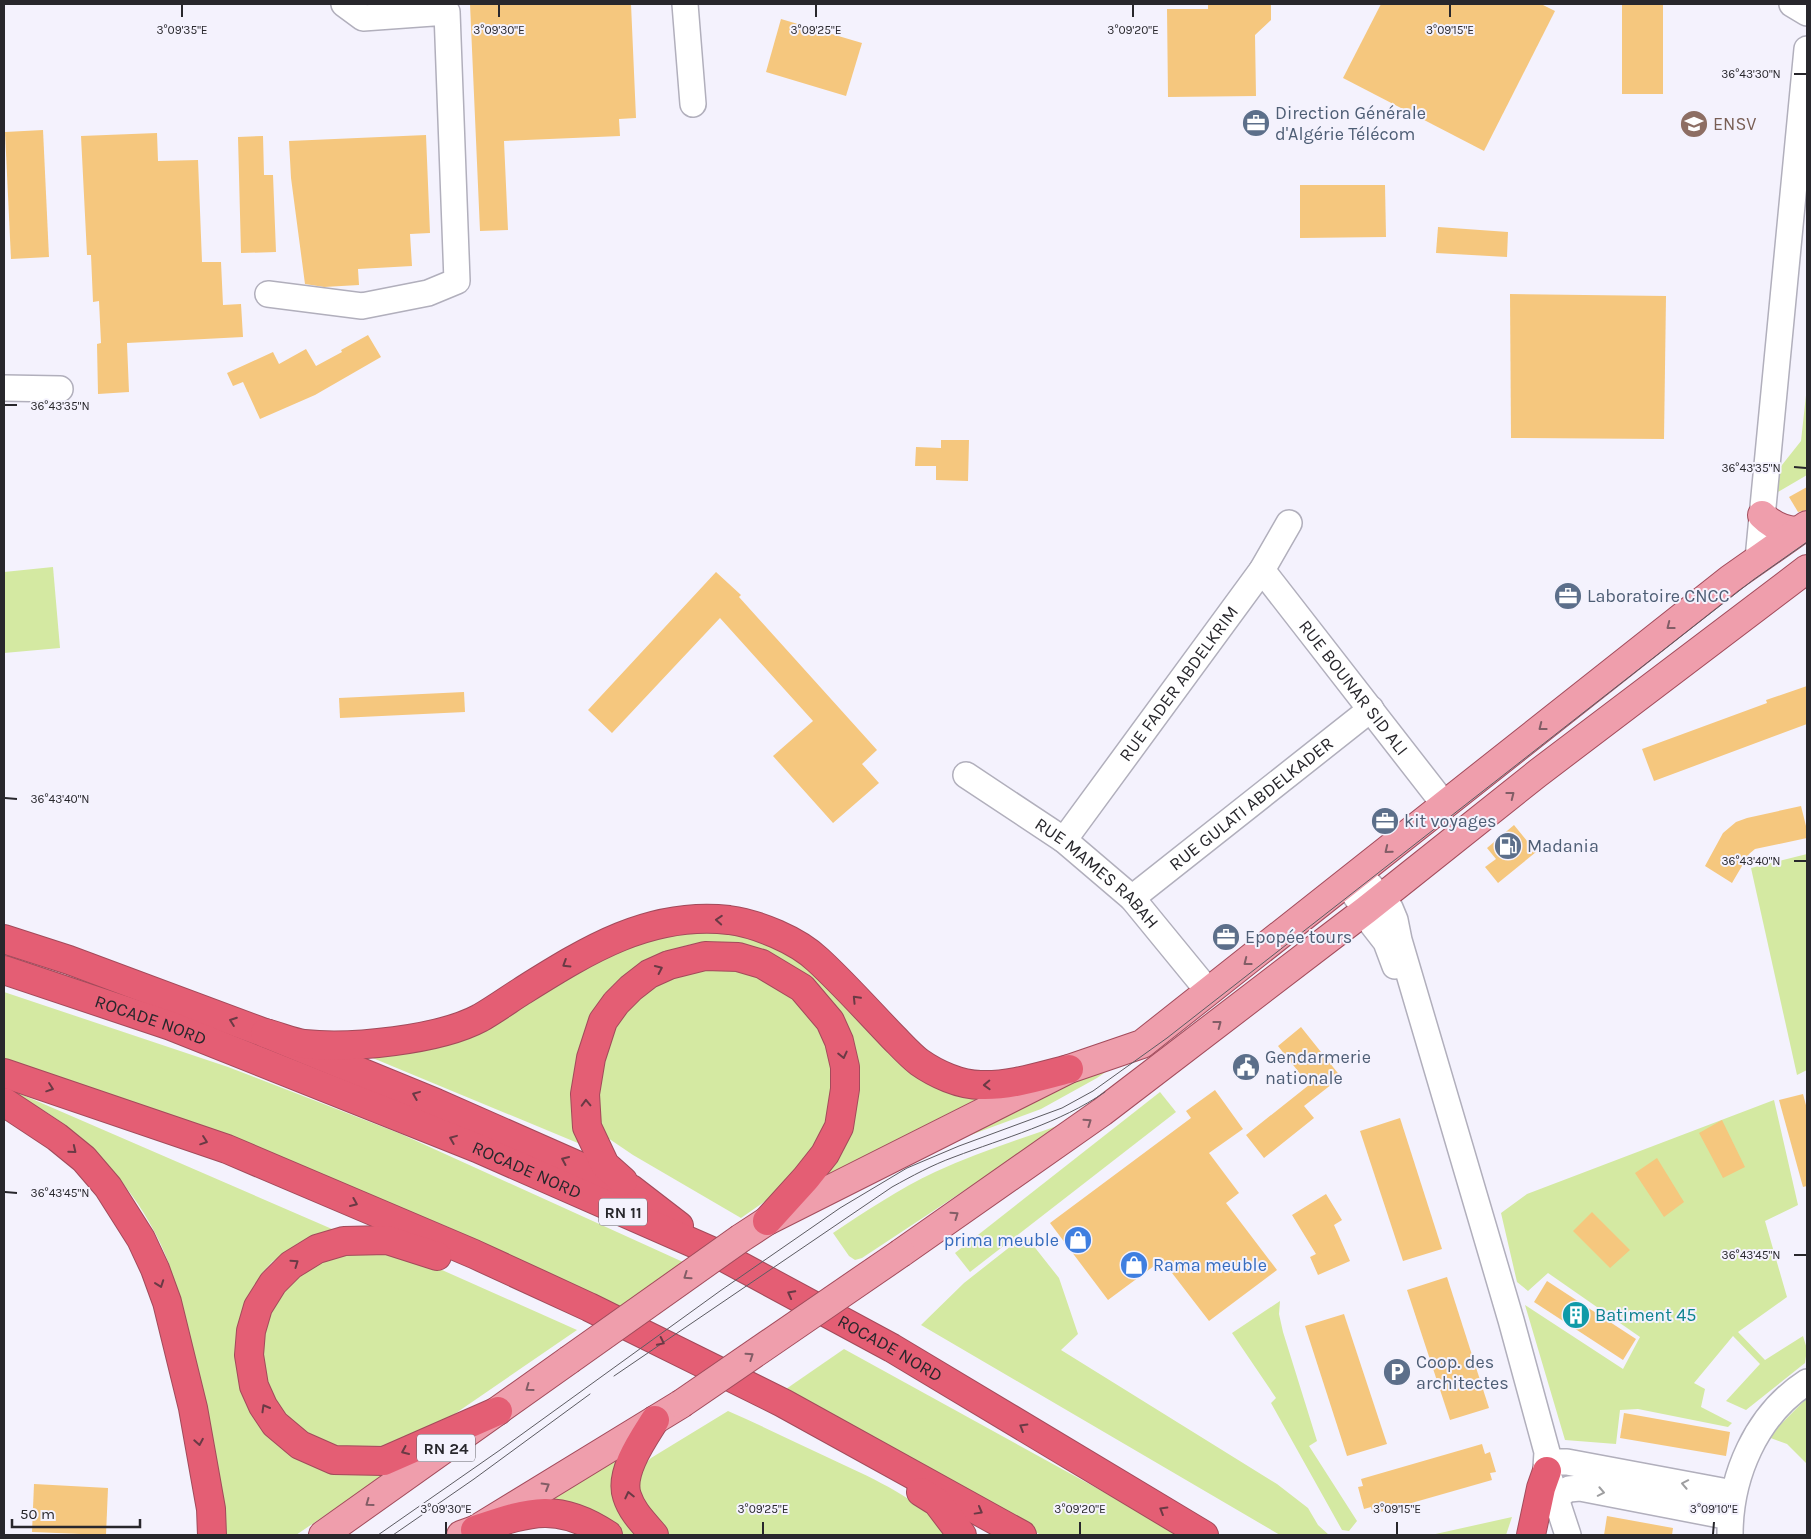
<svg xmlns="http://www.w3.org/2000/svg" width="1811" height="1539" viewBox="0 0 1811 1539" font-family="Karla,sans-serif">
  <rect width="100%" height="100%" fill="#f4f2fd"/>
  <g fill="#d4e9a2">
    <polygon points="1807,386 1807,475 1771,496 1778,470 1801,441"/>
    <polygon points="53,567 60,648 4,653 4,572"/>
    <polygon points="1807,854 1807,1070 1797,1075 1751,868"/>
    <path d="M716,927L794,953L892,1049L1005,1094L807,1189L853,1067L750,947C697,933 666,950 622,977L585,1146L363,1054L525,1003L623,944Z"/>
    <polygon points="730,963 804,999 836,1062 825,1133 784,1188 741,1218 633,1155 605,1136 598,1121 596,1091 606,1039 621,1016 658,979"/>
    <polygon points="4,992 228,1067 401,1134 683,1262 620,1307 448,1227 279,1159 36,1069 4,1059"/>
    <polygon points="1134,1052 1097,1078 1041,1109 957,1140"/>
    <path d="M9,1089L332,1229L333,1232L308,1239L297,1244L272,1262L263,1272L254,1288L239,1368L337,1471L363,1475L392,1470L296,1535H218L176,1293C174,1284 172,1273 169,1264C149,1209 106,1156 61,1122C44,1110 26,1100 9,1089Z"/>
    <polygon points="1160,1092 1176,1112 970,1272 955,1253"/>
    <polygon points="1774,1100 1798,1205 1765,1221 1787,1297 1738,1332 1765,1360 1803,1336 1807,1349 1805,1363 1746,1410 1726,1401 1760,1364 1733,1336 1694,1383 1705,1389 1701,1407 1732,1423 1728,1427 1638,1409 1620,1410 1616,1444 1565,1440 1525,1305 1623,1369 1640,1337 1548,1273 1528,1291 1517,1282 1501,1213 1527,1194"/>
    <path d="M1068,1122L862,1258L855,1260L849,1256L833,1233C866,1211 899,1189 935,1172C978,1152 1024,1138 1068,1122Z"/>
    <polygon points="1025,1235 1059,1278 1078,1334 1061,1350 1277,1484 1308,1508 1318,1525 1329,1535 1280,1535 921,1325 964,1283"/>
    <polygon points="397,1250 577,1330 440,1424 405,1442 366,1451 340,1448 315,1441 279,1412 262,1376 261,1332 280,1291 307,1269 341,1252"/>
    <polygon points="1280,1301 1279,1314 1283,1332 1317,1441 1309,1446 1357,1521 1349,1531 1342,1530 1271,1403 1276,1398 1232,1333"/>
    <polygon points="844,1349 1182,1535 1041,1535 786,1389"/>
    <polygon points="1807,1398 1807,1464 1787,1444 1768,1437"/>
    <path d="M728,1411C762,1426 795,1442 829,1458C872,1478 919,1498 950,1535H668L644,1511L637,1479L643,1466L651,1458Z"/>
    <polygon points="628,1446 644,1535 616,1535 521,1511"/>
    <polygon points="1512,1517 1506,1535 1431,1535"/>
  </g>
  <g fill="#f5c77e">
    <polygon points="470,4 631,4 636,118 619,119 620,136 504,141 508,230 480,231"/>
    <polygon points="1208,4 1271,4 1271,20 1255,35 1256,96 1168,97 1167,9 1208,9"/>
    <polygon points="1381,4 1541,4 1555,11 1484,151 1343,78"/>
    <rect x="1622" y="4" width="41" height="90"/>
    <polygon points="781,19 862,43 846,96 766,72"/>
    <polygon points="43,130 49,257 11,259 5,132"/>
    <polygon points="157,133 158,161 198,160 202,262 221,262 223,305 241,304 243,337 127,343 129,392 98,394 97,344 101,343 99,301 93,302 91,255 87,255 81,136"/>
    <polygon points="426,135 430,233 410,234 412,266 358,269 359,285 324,287 305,284 291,178 289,141"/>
    <polygon points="263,136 264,175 273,175 276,252 241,253 238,137"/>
    <polygon points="1300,185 1385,185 1386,237 1300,238"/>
    <polygon points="1438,227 1508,232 1507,257 1436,253"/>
    <polygon points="1510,294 1666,296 1664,439 1511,438"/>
    <polygon points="368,335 381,357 315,395 260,419 243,382 233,386 227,373 273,352 279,364 306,349 316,366 342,352 341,350"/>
    <polygon points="941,440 969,440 968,481 936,480 936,466 915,466 916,447 941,448"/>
    <polygon points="1807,487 1807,510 1798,512 1789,497"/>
    <polygon points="716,572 741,595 739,597 877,750 862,764 879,783 833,823 773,756 813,721 720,618 612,733 588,710"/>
    <polygon points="1807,686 1807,724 1654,781 1642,749 1767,703 1766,700"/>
    <polygon points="464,692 465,712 340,718 339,698"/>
    <polygon points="1801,806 1807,830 1807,838 1755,849 1749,854 1732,883 1705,866 1723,833 1736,822 1747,818"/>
    <polygon points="1514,825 1536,852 1498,883 1485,867 1496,859 1487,848"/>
    <polygon points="1301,1027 1341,1077 1304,1106 1314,1118 1264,1158 1246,1135 1309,1085 1278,1046"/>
    <polygon points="1215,1090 1243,1129 1209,1153 1239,1193 1226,1203 1277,1270 1209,1321 1162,1260 1108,1300 1050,1223 1191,1118 1186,1111"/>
    <polygon points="1803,1094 1807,1109 1807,1186 1803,1187 1779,1100"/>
    <polygon points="1400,1118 1442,1249 1403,1261 1360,1131"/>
    <polygon points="1722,1120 1745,1167 1723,1178 1699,1133"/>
    <polygon points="1657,1158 1684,1202 1664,1217 1635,1173"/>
    <polygon points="1326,1194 1342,1220 1334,1225 1350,1261 1318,1275 1310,1257 1316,1254 1292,1215"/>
    <polygon points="1592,1212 1630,1250 1610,1268 1573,1231"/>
    <polygon points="1447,1277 1489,1408 1450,1420 1407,1290"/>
    <polygon points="1547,1281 1636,1339 1623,1360 1534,1302"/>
    <polygon points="1344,1314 1387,1444 1347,1456 1305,1326"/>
    <polygon points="1624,1413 1730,1432 1726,1456 1620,1438"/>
    <polygon points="1482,1444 1485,1454 1490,1452 1496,1472 1490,1473 1492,1480 1373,1514 1371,1507 1364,1509 1358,1487 1363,1486 1361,1479"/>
    <polygon points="34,1484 108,1488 106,1535 32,1532"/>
    <polygon points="1607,1516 1673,1528 1672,1535 1604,1535"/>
  </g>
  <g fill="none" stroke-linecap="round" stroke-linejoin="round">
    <defs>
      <g id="minor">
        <polyline points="685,4 693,104"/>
        <polyline points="1792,4 1807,13"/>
        <polyline points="268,294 362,306 428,293 457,281 447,12 363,18 344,4"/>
        <polyline points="4,388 60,389"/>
        <polyline points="1758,559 1807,49"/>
        <path id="s1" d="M1262,570L1444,804"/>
        <path id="s2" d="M966,775L1064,840L1132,898L1209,992"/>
        <path id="s3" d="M1064,840L1262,570L1289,523"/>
        <polyline points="1359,873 1390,908 1395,920 1399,940 1511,1320 1547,1452 1546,1468 1568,1535"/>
        <polyline points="1346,883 1363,906 1372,924 1386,942 1395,966"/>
        <path id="s4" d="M1132,898L1371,709"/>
        <polyline points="1546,1468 1559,1462 1567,1462 1733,1493"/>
        <polyline points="1555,1497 1569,1489 1580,1488 1730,1517"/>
        <path d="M1730,1535C1730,1476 1756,1415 1807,1382"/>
      </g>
      <g id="major">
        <path d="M1762,515C1772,525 1782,530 1796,531"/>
        <polyline points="741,1238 767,1221 1069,1069 1142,1044 1730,579 1807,525"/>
        <polyline points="901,1253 1102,1112 1366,910 1538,773 1807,569"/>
        <polyline points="323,1535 569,1360"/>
        <polyline points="461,1535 475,1530 681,1404"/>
      </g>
      <g id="highway">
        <polyline points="4,939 69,960 265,1033 436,1103 631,1189 679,1226"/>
        <path id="s5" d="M4,970L171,1026L477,1148L716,1253L892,1348L1204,1535"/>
        <path d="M265,1033C278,1036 291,1042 304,1044C351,1049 439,1040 480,1018C494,1010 508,1000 522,991C586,951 649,911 729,920C758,924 797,940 818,960C844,984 868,1011 893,1037C901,1045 910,1055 919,1062C936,1074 960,1085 981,1085C1011,1086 1040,1076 1069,1069"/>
        <polyline points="4,1073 227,1149 474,1254 589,1307 783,1403 1022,1535"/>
        <polyline points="4,1102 57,1137 84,1159 108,1187 141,1239 155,1269 167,1302 193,1408 211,1509 212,1535"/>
        <polyline points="623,1181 605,1165 587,1127 585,1094 591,1058 603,1021 616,1003 631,988 649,974 669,965 705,956 738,957 762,964 802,988 830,1021 839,1041 845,1067 845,1089 839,1127 825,1154 806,1178 767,1221"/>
        <polyline points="437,1256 387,1240 344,1241 317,1249 291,1265 273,1283 258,1307 251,1331 249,1355 254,1386 263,1406 275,1424 300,1445 334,1460 384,1461 498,1411"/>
        <polyline points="921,1492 937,1502 962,1535"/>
        <path d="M475,1530C529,1512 557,1501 608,1535"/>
        <path d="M654,1535C644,1523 632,1512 627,1496C619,1473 643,1439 655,1420"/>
        <polyline points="1531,1535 1541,1488 1547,1471"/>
      </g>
    </defs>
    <use href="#minor" stroke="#b1afbc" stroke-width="28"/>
    <use href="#major" stroke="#a24b5b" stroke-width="30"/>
    <use href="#highway" stroke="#a24b5b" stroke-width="30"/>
    <use href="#minor" stroke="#fff" stroke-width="25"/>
    <use href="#major" stroke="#ef9eac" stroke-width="28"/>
    <use href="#highway" stroke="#e45e74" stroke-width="28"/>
    <g stroke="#5c5b62" stroke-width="1">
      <path d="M614,1376L892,1187C912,1176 932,1165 954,1157C1004,1138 1060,1123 1105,1092"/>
      <polyline points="378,1535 500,1450 720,1291 840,1208 907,1168 959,1146 1062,1108 1093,1091 1167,1038 1753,580 1807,542"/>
      <polyline points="393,1535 474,1479 590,1394"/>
    </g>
    <defs>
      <g id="major-bridge">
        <polyline points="569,1360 741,1238"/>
        <polyline points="681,1404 901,1253"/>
      </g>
    </defs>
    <use href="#major-bridge" stroke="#a24b5b" stroke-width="30" stroke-linecap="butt"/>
    <use href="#major-bridge" stroke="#ef9eac" stroke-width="28"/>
  </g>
  <defs><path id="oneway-chevron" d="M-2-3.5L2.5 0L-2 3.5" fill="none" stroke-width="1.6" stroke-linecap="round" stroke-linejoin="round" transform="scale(1.25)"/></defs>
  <g stroke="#825d66">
    <use href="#oneway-chevron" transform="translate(1670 626) rotate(142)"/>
    <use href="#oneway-chevron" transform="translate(1542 727) rotate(142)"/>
    <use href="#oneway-chevron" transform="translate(1511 795) rotate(-38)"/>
    <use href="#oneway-chevron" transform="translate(1388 850) rotate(141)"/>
    <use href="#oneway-chevron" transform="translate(1247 962) rotate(142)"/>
    <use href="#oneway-chevron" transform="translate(1218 1024) rotate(-37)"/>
    <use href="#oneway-chevron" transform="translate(1088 1122) rotate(-35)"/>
    <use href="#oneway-chevron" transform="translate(955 1215) rotate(-35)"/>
    <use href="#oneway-chevron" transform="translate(687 1276) rotate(145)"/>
    <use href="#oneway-chevron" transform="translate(750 1356) rotate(-34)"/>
    <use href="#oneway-chevron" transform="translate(529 1388) rotate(144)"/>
    <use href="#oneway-chevron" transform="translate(546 1486) rotate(-31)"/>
    <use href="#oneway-chevron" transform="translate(369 1503) rotate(144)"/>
  </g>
  <g stroke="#6a3a45">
    <use href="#oneway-chevron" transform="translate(719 920) rotate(-176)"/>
    <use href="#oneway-chevron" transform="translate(566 964) rotate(148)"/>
    <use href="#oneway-chevron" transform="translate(659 969) rotate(-25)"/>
    <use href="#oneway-chevron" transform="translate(856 999) rotate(-134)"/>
    <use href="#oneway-chevron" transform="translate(233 1021) rotate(-160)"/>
    <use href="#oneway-chevron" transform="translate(843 1055) rotate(77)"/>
    <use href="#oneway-chevron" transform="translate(987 1085) rotate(178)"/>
    <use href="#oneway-chevron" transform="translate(50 1088) rotate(19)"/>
    <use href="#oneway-chevron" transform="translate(416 1095) rotate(-158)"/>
    <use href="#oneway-chevron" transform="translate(586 1103) rotate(-92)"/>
    <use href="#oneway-chevron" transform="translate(453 1139) rotate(-158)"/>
    <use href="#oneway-chevron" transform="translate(204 1141) rotate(19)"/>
    <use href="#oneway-chevron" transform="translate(73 1150) rotate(39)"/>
    <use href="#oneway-chevron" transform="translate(565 1160) rotate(-156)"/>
    <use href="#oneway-chevron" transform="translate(354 1203) rotate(23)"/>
    <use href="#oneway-chevron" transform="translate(295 1263) rotate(-35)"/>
    <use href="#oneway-chevron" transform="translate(160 1284) rotate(70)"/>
    <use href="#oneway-chevron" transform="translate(791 1294) rotate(-152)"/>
    <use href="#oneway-chevron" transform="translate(661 1342) rotate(26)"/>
    <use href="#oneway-chevron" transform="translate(265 1408) rotate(-120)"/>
    <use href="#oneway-chevron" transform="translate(1023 1427) rotate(-149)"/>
    <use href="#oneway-chevron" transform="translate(199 1442) rotate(80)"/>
    <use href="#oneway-chevron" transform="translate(405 1451) rotate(156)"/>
    <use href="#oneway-chevron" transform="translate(629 1495) rotate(-103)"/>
    <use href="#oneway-chevron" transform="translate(1163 1510) rotate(-149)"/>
    <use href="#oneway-chevron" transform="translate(979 1511) rotate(29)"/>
  </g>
  <g stroke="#9e9ea0">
    <use href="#oneway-chevron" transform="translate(1685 1484) rotate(-169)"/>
    <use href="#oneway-chevron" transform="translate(1601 1492) rotate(11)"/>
  </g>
  <path fill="none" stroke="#28272c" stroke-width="2" d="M182,17V5M499,17V5M816,17V5M1133,17V5M1450,17V5M1794,74H1806M5,405H17M1794,467L1806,468M5,798L17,799M1794,861H1806M5,1192L17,1193M1794,1255H1806M446,1534V1522M763,1534V1522M1080,1534V1522M1397,1534V1522M1713,1534L1714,1522"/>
  <defs>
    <symbol id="office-disc" viewBox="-11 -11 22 22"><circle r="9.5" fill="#5c6f8a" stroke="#f4f2fd"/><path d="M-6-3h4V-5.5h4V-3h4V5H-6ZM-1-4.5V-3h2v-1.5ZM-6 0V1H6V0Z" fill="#fff"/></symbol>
    <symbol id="university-disc" viewBox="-11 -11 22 22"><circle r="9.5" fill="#8d6e63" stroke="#f4f2fd"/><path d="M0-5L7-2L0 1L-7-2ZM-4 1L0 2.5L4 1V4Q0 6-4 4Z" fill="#fff"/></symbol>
    <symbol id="fuel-disc" viewBox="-11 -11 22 22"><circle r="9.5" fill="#5c6f8a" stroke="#f4f2fd"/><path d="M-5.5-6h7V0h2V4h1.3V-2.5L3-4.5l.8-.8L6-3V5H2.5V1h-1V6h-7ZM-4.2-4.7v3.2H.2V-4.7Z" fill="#fff"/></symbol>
    <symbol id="civic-disc" viewBox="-11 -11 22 22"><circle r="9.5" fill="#5c6f8a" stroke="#f4f2fd"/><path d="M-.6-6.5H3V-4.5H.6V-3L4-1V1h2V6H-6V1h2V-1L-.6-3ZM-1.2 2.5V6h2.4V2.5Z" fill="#fff"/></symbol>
    <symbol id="shop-disc" viewBox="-11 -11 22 22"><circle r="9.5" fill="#3f7fe0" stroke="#f4f2fd"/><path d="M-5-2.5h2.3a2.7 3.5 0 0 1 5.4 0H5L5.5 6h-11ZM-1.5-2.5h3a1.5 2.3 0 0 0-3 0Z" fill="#fff"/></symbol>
    <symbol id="building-disc" viewBox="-11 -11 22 22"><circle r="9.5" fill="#0f9aa8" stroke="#f4f2fd"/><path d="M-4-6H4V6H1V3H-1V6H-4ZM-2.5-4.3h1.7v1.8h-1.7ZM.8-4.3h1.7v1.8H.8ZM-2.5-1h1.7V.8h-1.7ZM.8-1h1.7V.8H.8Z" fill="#fff"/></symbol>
    <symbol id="parking-disc" viewBox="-11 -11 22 22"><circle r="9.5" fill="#5c6f8a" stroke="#f4f2fd"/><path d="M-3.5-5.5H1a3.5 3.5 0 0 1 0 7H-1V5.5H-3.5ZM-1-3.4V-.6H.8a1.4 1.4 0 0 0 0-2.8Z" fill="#fff"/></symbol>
  </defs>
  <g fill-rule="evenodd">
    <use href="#office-disc" x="1240" y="107" width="32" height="32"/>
    <use href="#university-disc" x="1678" y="108" width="32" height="32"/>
    <use href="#office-disc" x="1552" y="580" width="32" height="32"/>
    <use href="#office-disc" x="1369" y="805" width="32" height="32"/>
    <use href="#fuel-disc" x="1492" y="830" width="32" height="32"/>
    <use href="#office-disc" x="1210" y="921" width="32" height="32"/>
    <use href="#civic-disc" x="1230" y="1051" width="32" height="32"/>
    <use href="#shop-disc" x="1062" y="1224" width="32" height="32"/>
    <use href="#shop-disc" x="1118" y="1249" width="32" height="32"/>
    <use href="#building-disc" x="1560" y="1299" width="32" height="32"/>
    <use href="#parking-disc" x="1381" y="1356" width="32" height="32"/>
  </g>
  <g text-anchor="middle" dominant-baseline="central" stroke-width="4" stroke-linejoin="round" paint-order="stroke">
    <g fill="#f4f2fd" stroke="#65646b" stroke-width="1">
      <rect x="599" y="1198.5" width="48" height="27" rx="4"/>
      <rect x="417" y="1434.5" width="58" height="27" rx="4"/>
    </g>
    <g font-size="16" font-weight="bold" fill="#28272c">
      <text x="623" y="1212">RN 11</text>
      <text x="446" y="1448">RN 24</text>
    </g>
    <g font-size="18" fill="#4e5e75" stroke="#f4f2fd" text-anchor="start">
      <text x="1275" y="113">Direction Générale<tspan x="1275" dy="21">d'Algérie Télécom</tspan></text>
      <text x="1587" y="596">Laboratoire CNCC</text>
      <text x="1404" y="821">kit voyages</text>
      <text x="1527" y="846">Madania</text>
      <text x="1245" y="937">Epopée tours</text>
      <text x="1265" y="1057">Gendarmerie<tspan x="1265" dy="21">nationale</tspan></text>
      <text x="1416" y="1362">Coop. des<tspan x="1416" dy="21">architectes</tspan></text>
    </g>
    <g font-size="18" fill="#785e54" stroke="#f4f2fd" text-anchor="start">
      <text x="1713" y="124">ENSV</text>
    </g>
    <g font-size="18" fill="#28272c" stroke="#f4f2fd">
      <text stroke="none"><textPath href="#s3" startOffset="194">RUE FADER ABDELKRIM</textPath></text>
      <text stroke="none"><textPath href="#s1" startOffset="149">RUE BOUNAR SID ALI</textPath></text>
      <text stroke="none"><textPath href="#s4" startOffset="152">RUE GULATI ABDELKADER</textPath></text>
      <text stroke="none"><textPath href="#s2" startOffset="164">RUE MAMES RABAH</textPath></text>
      <text stroke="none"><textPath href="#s5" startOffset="155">ROCADE NORD</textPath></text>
      <text stroke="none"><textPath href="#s5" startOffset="560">ROCADE NORD</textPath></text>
      <text stroke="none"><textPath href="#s5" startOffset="965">ROCADE NORD</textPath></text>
    </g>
    <g font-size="18" fill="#366cbe" stroke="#f4f2fd" text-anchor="end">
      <text x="1059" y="1240">prima meuble</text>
      <text x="1153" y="1265" text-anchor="start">Rama meuble</text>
    </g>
    <g font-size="18" fill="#0d838f" stroke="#f4f2fd" text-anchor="start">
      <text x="1595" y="1315">Batiment 45</text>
    </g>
  </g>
  <g font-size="12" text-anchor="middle" fill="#28272c" stroke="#f4f2fd" stroke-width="4" stroke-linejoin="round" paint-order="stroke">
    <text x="182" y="34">3°09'35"E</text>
    <text x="499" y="34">3°09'30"E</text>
    <text x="816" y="34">3°09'25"E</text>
    <text x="1133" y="34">3°09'20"E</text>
    <text x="1450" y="34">3°09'15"E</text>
    <text x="1751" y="78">36°43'30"N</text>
    <text x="60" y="410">36°43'35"N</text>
    <text x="1751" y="472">36°43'35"N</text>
    <text x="60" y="803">36°43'40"N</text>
    <text x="1751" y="865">36°43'40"N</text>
    <text x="60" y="1197">36°43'45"N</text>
    <text x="1751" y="1259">36°43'45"N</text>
    <text x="446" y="1513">3°09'30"E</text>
    <text x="763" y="1513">3°09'25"E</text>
    <text x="1080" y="1513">3°09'20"E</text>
    <text x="1397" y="1513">3°09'15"E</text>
    <text x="1714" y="1513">3°09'10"E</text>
  </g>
  <rect width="1811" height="1539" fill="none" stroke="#28272c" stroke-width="10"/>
  <path d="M12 1519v8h128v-8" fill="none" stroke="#28272c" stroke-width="2.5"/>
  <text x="20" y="1519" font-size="15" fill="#28272c" stroke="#f4f2fd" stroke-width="4" paint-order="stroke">50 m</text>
</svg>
